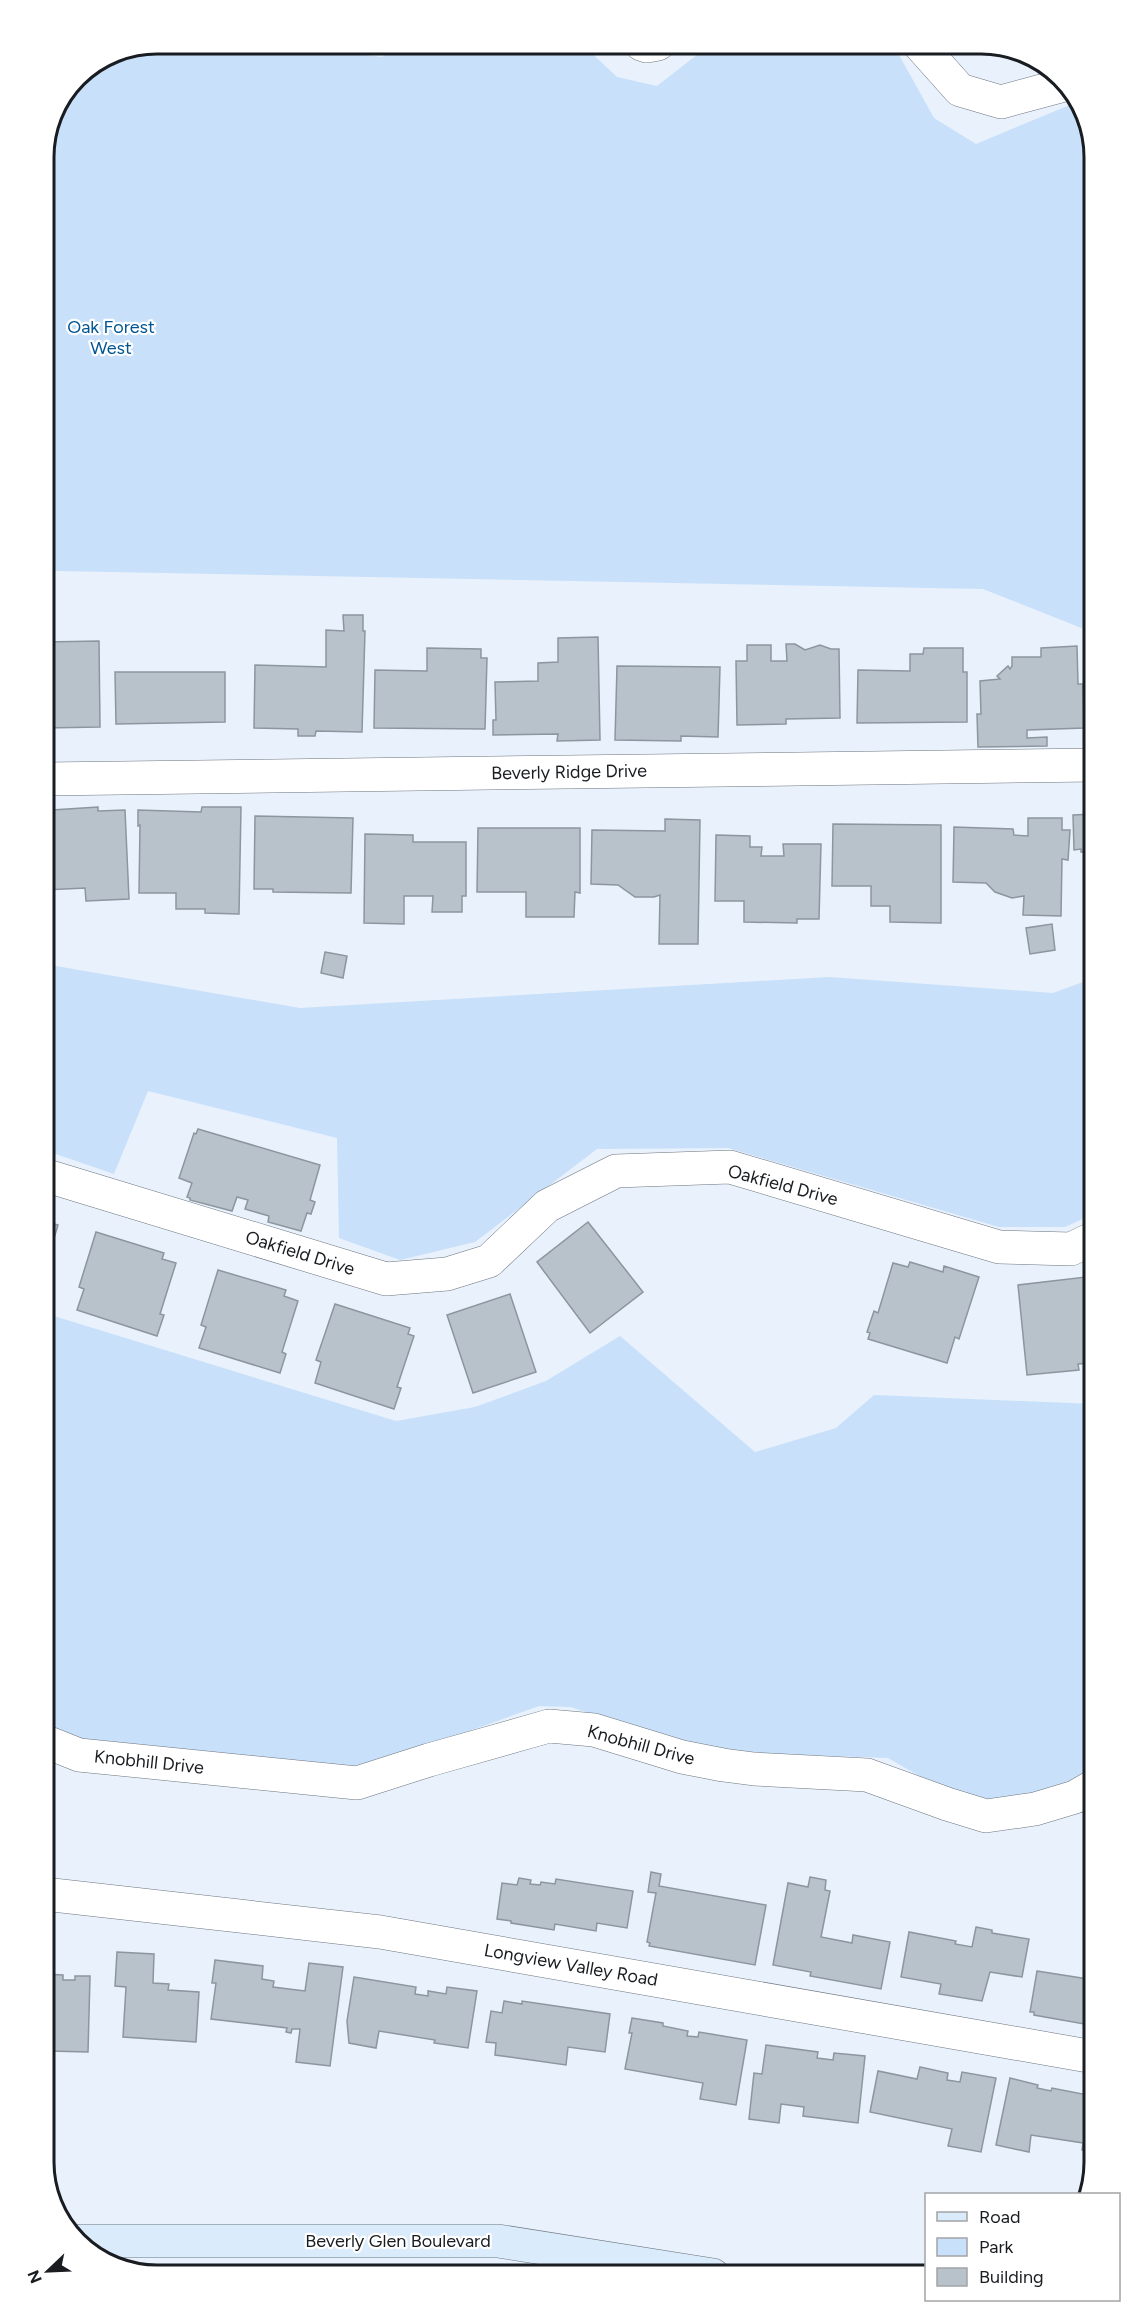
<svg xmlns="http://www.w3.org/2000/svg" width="1138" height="2319" viewBox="0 0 1138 2319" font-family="Figtree,sans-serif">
  <rect width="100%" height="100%" fill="#e8f1fc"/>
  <g fill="#c8e0f9">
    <polygon points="157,44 339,44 350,53 382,57 402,44 582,44 617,77 657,86 711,44 893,44 934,118 976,144 1077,102 1086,114 1094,157 1094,633 983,589 59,571 44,573 44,150 77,77 114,52"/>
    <polygon points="44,964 300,1008 829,977 1053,993 1094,978 1094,1214 1065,1227 999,1227 728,1148 597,1149 475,1242 400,1260 339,1238 337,1138 148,1091 114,1174 44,1150"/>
    <polygon points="44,1313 396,1421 475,1407 546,1381 620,1336 755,1452 836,1428 874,1395 1094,1404 1094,1777 1025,1800 986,1799 928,1781 888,1758 719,1752 669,1741 571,1707 539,1706 405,1754 352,1766 73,1741 44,1730"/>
  </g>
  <g fill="#b8c2cb" stroke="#8d969f" stroke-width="1.5">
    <polygon points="343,615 363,615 363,631 365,631 362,732 316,731 315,736 298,736 298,729 254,728 255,665 326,667 326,630 344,631"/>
    <polygon points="598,637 600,740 557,741 558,734 493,735 493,720 496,720 495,682 538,681 538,663 558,662 558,638"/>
    <polygon points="99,641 100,727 44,728 44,642"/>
    <polygon points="786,644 795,644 805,650 820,645 831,649 839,649 840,718 786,719 786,724 737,725 736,661 747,661 747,645 771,645 771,661 787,661"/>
    <polygon points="1077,646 1078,684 1083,684 1084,728 1027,730 1027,738 1047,737 1047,746 978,747 977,714 981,714 980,681 1000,679 997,676 1008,666 1010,669 1012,666 1012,657 1041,657 1041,648"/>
    <polygon points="427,648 481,649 481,658 487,658 485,729 374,728 375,670 427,671"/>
    <polygon points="924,648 963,648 963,672 967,672 967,722 857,723 858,670 910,671 910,654 923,654"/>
    <polygon points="617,666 720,667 718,737 681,736 681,741 615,740"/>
    <polygon points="115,672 225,672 225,722 116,724"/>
    <polygon points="98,807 98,811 125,810 129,899 86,901 85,888 44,890 44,813 52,813 52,810"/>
    <polygon points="202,807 241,807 239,914 205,913 205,909 176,909 176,893 139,893 140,825 138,826 138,810 201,812"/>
    <polygon points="1094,814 1094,852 1081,852 1081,849 1074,850 1073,815"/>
    <polygon points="255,816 353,818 351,893 273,892 273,889 254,889"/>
    <polygon points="1028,818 1062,818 1062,830 1070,830 1068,860 1062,859 1061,916 1023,915 1024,896 1012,898 995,892 986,883 953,882 954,827 1013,829 1014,835 1028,836"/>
    <polygon points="665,819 700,820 698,944 659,944 660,895 654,897 635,897 618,885 591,884 592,830 665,831"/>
    <polygon points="833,824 941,825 941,923 890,922 890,906 871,906 871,886 832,886"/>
    <polygon points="478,828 580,828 580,893 575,892 574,917 526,917 526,892 477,892"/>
    <polygon points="365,834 413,835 413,842 466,842 466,896 462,896 462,912 432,912 433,896 404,896 404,924 364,923"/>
    <polygon points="716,835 750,836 750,847 762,847 761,856 784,856 783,844 821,844 819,919 797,919 797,923 744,922 744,901 715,901"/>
    <polygon points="1052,924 1055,950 1030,954 1026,928"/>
    <polygon points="325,952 347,956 343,978 321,973"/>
    <polygon points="198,1129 320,1165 310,1200 315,1202 311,1214 307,1213 301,1231 268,1222 269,1216 245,1209 248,1200 237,1197 232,1211 190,1200 190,1198 187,1197 192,1183 179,1178 194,1133 196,1134"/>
    <polygon points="44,1221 58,1225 44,1272"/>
    <polygon points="588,1222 643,1292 590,1333 537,1262"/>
    <polygon points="96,1232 164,1253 162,1259 176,1263 160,1314 164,1315 157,1336 77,1310 84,1289 79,1287"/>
    <polygon points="910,1262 943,1272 944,1266 979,1277 959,1339 955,1337 947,1363 868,1339 870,1333 867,1332 874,1311 878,1313 893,1263 908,1267"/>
    <polygon points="218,1270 286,1290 284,1296 298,1301 282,1352 286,1354 280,1373 199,1348 206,1327 201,1325"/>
    <polygon points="1086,1277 1093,1343 1089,1343 1091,1363 1078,1364 1079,1370 1027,1375 1018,1285"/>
    <polygon points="510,1294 536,1372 473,1393 447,1315"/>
    <polygon points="335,1304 410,1328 408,1334 414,1336 397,1387 401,1388 394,1409 315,1383 321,1362 316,1360"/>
    <polygon points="651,1872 661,1874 659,1886 766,1905 755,1965 649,1946 650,1943 647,1942 656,1893 648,1892"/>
    <polygon points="810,1877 826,1880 825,1890 830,1891 821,1937 852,1943 853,1935 890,1942 881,1989 810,1976 811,1972 773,1965 788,1883 808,1887"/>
    <polygon points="519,1878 531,1880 530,1884 540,1885 541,1882 555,1884 556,1879 633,1891 627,1928 597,1923 596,1931 555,1924 554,1930 511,1923 511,1921 497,1919 502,1883 517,1885"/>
    <polygon points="976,1927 992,1930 992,1933 1029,1939 1022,1977 990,1972 982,2001 939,1994 941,1984 901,1977 909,1932 956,1941 955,1944 972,1947"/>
    <polygon points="117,1952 154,1954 153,1983 169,1984 168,1990 199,1992 196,2042 123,2037 126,1987 115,1986"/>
    <polygon points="215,1960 263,1966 262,1979 274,1981 273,1987 305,1991 309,1963 343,1967 330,2066 296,2062 300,2029 292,2029 291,2033 286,2032 287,2028 211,2019 216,1983 212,1983"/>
    <polygon points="1037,1971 1094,1980 1094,2020 1085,2019 1084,2024 1034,2015 1034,2012 1030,2012"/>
    <polygon points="44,1974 63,1975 63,1980 75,1980 75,1976 90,1976 88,2052 50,2051 51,2023 44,2023"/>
    <polygon points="354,1977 416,1987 415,1994 428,1996 428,1991 446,1994 447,1987 477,1991 468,2048 434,2043 435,2040 379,2031 376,2048 349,2043 347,2021"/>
    <polygon points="504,2001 522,2004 522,2001 610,2014 605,2052 568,2047 566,2065 495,2055 496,2043 486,2042 491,2011 502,2013"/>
    <polygon points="632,2018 663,2023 663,2026 688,2031 687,2036 698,2037 699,2032 747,2040 736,2105 700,2099 703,2083 625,2069 632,2033 629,2033"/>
    <polygon points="766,2045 818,2052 817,2058 833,2060 834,2053 865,2056 858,2123 803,2116 804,2107 781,2104 779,2123 749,2119 754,2073 762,2074"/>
    <polygon points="920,2067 948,2073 947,2080 960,2082 962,2072 996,2078 981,2152 948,2146 952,2129 870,2112 878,2071 917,2079"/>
    <polygon points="1010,2078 1038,2085 1037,2088 1051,2091 1052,2088 1093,2096 1091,2109 1094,2110 1094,2153 1082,2150 1083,2143 1031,2135 1029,2152 996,2145"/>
  </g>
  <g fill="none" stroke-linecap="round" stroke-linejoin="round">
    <defs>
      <g id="street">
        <polyline points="641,44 647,46 658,44"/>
        <polyline points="919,44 960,90 1001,102 1064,85"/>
        <polyline points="44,779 1094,765"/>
        <polyline points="44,1175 386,1279 447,1274 489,1261 547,1206 616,1171 730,1167 999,1247 1071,1249 1094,1238"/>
        <polyline points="44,1741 79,1755 357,1783 429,1760 549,1726 594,1730 682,1757 723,1765 754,1769 867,1775 947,1804 986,1816 1035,1809 1075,1797 1094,1786"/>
        <polyline points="44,1894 380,1932 1094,2057"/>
      </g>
      <polyline id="secondary" points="81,2241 498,2241 713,2275"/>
    </defs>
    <use href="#street" stroke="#6d767f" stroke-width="34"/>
    <use href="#secondary" stroke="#6d767f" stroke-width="34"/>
    <use href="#street" stroke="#fff" stroke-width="33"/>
    <use href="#secondary" stroke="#daebfb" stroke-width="33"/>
  </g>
  <g text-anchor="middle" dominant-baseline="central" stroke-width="4.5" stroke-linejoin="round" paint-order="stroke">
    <g font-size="18" fill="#005593" stroke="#fff">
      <text x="111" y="327">Oak Forest<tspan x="111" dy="21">West</tspan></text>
    </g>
    <g font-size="18" fill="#191c20" stroke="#fff">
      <text transform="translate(569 772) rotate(-1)">Beverly Ridge Drive</text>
      <text transform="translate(783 1185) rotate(15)">Oakfield Drive</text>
      <text transform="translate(300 1253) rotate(17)">Oakfield Drive</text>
      <text transform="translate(641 1745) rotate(15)">Knobhill Drive</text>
      <text transform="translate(149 1762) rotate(6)">Knobhill Drive</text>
      <text transform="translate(571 1965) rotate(10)">Longview Valley Road</text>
      <text x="398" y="2241">Beverly Glen Boulevard</text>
    </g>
  </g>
  <path d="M0 0H1138V2319H0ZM157 54H981A103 103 0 0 1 1084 157V2162A103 103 0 0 1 981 2265H157A103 103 0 0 1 54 2162V157A103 103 0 0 1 157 54Z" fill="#fff" fill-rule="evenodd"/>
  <path fill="none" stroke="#191c20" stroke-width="3" d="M157 54H981A103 103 0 0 1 1084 157V2162A103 103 0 0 1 981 2265H157A103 103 0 0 1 54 2162V157A103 103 0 0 1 157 54Z"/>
  <rect x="925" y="2193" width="195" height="108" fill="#ffffff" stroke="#a3a4a6" stroke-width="1.5"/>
  <rect x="937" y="2212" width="30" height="9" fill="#daebfb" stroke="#a3a4a6" stroke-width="1.5"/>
  <text x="979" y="2223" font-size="18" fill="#191c20">Road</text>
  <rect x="937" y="2238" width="30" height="18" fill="#c8e0f9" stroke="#a3a4a6" stroke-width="1.5"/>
  <text x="979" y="2253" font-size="18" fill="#191c20">Park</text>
  <rect x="937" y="2268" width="30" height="18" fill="#b8c2cb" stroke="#a3a4a6" stroke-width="1.5"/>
  <text x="979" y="2283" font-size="18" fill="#191c20">Building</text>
  <g transform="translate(48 2271) rotate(247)" stroke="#ffffff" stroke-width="4.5" paint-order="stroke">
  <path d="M0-4.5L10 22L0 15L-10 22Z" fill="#191c20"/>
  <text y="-9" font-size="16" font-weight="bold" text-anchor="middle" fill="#191c20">N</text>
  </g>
</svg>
